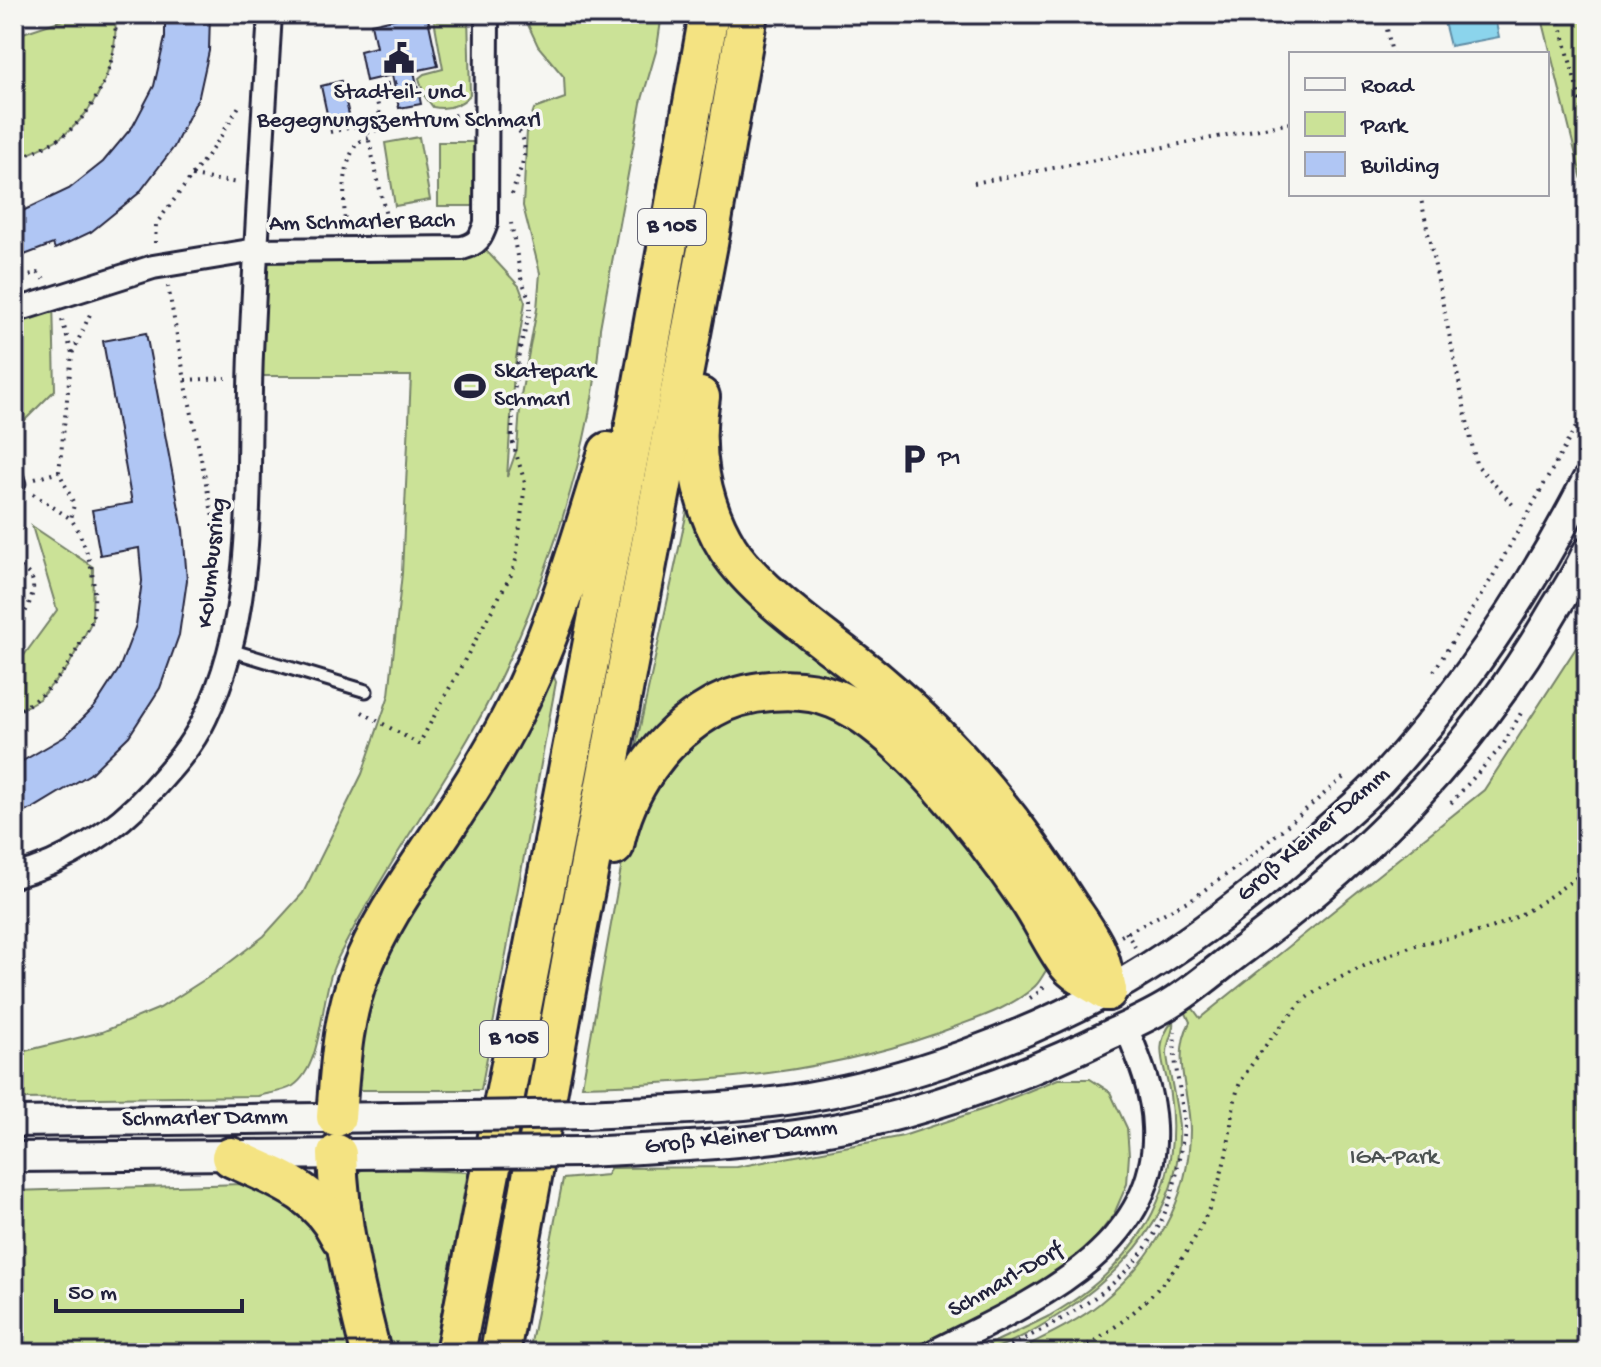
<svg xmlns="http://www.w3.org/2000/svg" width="1601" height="1367" viewBox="0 0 1601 1367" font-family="'Gochi Hand',sans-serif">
  <rect width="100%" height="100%" fill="#f6f6f2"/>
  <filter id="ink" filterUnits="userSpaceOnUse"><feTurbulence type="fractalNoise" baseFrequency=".0125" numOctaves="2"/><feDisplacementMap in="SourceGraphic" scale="16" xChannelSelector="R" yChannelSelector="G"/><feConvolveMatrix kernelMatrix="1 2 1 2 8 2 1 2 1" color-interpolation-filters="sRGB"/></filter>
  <g filter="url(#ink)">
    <g fill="#cbe297" stroke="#768269" stroke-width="2">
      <path d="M80,14H115C119,58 100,107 64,135C49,146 31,153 14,160V36Z"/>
      <path d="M433,14H468L470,95C460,106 448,110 433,107L424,95L419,78L424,74L443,69Z"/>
      <path d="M523,14H662L657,48L641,103L600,328C594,454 531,630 468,739C429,806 385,869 349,937C344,947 337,958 333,969C320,1002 323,1066 293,1086C283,1092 269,1093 258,1096L20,1099L14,1091V1056L17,1053L102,1032L160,1008L221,969L264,936L303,893L362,774L389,695L402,573L411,376H261L267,261L482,246L519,286L525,302L514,371L507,477L517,449L521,395L537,309L540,273L523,206L527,130L534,109L565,98L564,77L538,46Z"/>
      <polygon points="1541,14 1587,14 1587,200"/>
      <polygon points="419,137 430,200 395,206 385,143"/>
      <rect x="438" y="142" width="36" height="64"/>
      <polygon points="53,298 55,390 14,431 14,311"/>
      <polygon points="691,493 905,731 718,687 688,700 671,711 635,750"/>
      <polygon points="32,526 93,567 92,621 68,667 39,699 14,713 14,669 57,610"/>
      <path d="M1587,631V1353H1013C1041,1338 1074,1324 1099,1304C1153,1260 1190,1201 1190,1130C1190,1093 1171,1057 1190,1022L1185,1011L1191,1006L1200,1018L1484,790Z"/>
      <polygon points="554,677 556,682 481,1090 355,1090 356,1034 385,951 548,678"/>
      <path d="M786,706L831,716L879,744L906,772L1002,886L1051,965C1043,972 1041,982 1033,988C1011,1007 984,1016 957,1026C837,1073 709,1083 582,1086L627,835L673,752L741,711Z"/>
      <path d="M1173,1021C1175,1031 1166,1042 1167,1055C1170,1079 1177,1103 1179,1127C1183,1210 1124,1272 1060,1314C1039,1328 997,1353 972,1353C997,1340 1024,1329 1049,1316C1133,1268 1184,1194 1170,1095C1166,1066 1151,1047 1173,1021Z"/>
      <polygon points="1058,1079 1090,1079 1110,1092 1127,1128 1129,1155 1127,1184 1114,1214 1082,1257 1055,1277 912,1353 529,1353 563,1179 607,1175 610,1168 737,1167 903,1136 987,1108"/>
      <polygon points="367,1168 468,1172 434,1353 382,1353 351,1180 357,1172"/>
      <polygon points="242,1184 264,1185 329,1236 359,1353 14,1353 14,1191"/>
    </g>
    <polygon fill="#8bd4ec" stroke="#618da5" stroke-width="2" points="1448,14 1494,14 1499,37 1450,46 1443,18"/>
    <g fill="#b0c6f4" stroke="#22223b" stroke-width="2">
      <polygon points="165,14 210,14 209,51 199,96 174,147 139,193 91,232 55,249 53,244 14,259 14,215 69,189 103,162 133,126 154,86 165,38"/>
      <polygon points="407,14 427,14 438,66 414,71 421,104 399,108 392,75 366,81 360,51 376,47 371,24 407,16"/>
      <polygon points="341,81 350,119 329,123 321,86"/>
      <polygon points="146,333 183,530 187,580 179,635 160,688 129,736 90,774 32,809 14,814 14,766 64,737 95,706 119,669 136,625 142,581 139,548 100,555 92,510 132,503 103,341"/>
    </g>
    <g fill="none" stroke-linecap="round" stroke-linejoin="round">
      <defs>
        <g id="service">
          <polyline points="14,467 19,484 14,495"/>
          <polyline points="230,650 366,691"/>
        </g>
        <g id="minor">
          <path d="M14,311L153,267L256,250L462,248C478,244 481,238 486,223L487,14"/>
          <path d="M14,876C67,862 115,831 151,791C172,768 192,746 205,718C259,607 246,474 251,354C256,240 263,127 270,14"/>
          <path d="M931,1353C1023,1306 1160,1252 1154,1127C1153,1091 1139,1059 1126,1027"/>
        </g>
        <g id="tertiary">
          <path d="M587,1114C661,1110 734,1109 807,1097C908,1080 1018,1040 1108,991C1178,953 1242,903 1302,851C1328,828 1357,806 1381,780C1464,690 1531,589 1587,480"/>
          <polyline points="14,1122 467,1116"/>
          <path d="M581,1152C688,1147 797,1142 901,1114C973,1094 1042,1068 1109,1035C1130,1025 1151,1016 1170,1004C1196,988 1220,966 1245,948C1369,855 1467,756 1547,622C1560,599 1576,577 1587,552"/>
          <polyline points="14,1157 460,1153"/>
        </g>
        <g id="trunk">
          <path d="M700,397C691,449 700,504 728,549C758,596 834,645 878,682C951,743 1013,818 1064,899C1074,915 1088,932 1096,950C1102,963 1104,978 1107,991"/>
          <path d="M614,846C625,789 661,737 712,708C744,689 800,684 835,699C902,726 986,837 1027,897C1042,918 1052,943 1068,964C1077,975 1095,983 1107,991"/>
          <path d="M336,1117C340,1068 342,1019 360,973C378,925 408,883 436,841C463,801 490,759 512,716C553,636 582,538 608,452"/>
          <path d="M337,1154C339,1224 354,1286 371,1353"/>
          <path d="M231,1157C276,1178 317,1190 341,1238"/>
          <polyline points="455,1353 640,399 709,14"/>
          <polyline points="500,1353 571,963 708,244 748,14"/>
        </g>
      </defs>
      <use href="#service" stroke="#22223b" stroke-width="17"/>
      <use href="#minor" stroke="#22223b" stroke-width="28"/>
      <use href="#tertiary" stroke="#22223b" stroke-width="34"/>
      <use href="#trunk" stroke="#22223b" stroke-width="44"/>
      <g stroke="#22223b" stroke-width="4" stroke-dasharray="2 6" stroke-linecap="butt">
        <polyline points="1384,14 1392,54"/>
        <polyline points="1558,14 1587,128"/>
        <path d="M508,120C539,142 518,170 511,198"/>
        <polyline points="383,129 374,87 397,82"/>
        <polyline points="330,132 357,126 367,132 388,225"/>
        <polyline points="367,132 462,114"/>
        <path d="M14,160C31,153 49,146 64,135C100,107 119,58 115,14"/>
        <polyline points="192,176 238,183"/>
        <polyline points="974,183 1291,123"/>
        <polyline points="1420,194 1476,464 1514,506"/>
        <path d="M345,226C344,199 341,165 358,142L369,138"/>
        <polyline points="155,243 156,224 218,141 241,103"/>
        <polyline points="14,278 38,273 44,279"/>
        <polyline points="168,286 185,380 220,552"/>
        <polyline points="62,320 72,353"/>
        <polyline points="185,380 226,378"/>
        <polyline points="35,479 59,472"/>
        <polyline points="33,494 71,519"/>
        <path d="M14,563C19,567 27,571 30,576C41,588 21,621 14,632"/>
        <polyline points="1434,671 1493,576 1587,407"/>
        <polyline points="362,712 419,744 511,575 516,560 525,483 512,440 513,402 519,352 530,313 530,301 521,278 511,223"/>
        <path d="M14,713C47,695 64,675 81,642C84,635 90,627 92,620C99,587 89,546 71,519L74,504L59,472L72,354L91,312"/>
        <polyline points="1451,803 1503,745 1521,713"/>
        <polyline points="1126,932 1135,947"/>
        <polyline points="1121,936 1193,898 1244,862 1344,777"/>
        <polyline points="1030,998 1042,990 1044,985"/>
        <polyline points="597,1353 599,1339"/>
        <path d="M996,1353C1086,1308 1164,1270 1179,1159C1181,1148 1184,1135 1184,1123C1182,1093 1172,1062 1175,1032"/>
        <path d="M1074,1353C1153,1309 1204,1248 1225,1159C1231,1136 1231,1111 1238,1088C1242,1073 1290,1014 1303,1001C1320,984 1399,949 1423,943C1446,938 1472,935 1494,927C1528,914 1557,891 1587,870"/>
      </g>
      <use href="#service" stroke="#f6f6f2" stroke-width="11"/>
      <use href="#minor" stroke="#f6f6f2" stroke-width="22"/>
      <use href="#tertiary" stroke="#f6f6f2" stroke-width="28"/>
      <use href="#trunk" stroke="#f4e382" stroke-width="38"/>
      <defs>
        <g id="tertiary-bridge">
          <polyline points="467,1116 587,1114"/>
          <polyline points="460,1153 581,1152"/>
        </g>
      </defs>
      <use href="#tertiary-bridge" stroke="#22223b" stroke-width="34" stroke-linecap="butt"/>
      <use href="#tertiary-bridge" stroke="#f6f6f2" stroke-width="28"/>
    </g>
  </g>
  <defs>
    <symbol id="civic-bare" viewBox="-9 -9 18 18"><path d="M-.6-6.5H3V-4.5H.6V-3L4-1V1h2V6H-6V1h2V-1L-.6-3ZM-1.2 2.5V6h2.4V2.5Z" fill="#22223b" stroke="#f6f6f2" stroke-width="2.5" paint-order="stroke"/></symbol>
    <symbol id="stadium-bare" viewBox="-9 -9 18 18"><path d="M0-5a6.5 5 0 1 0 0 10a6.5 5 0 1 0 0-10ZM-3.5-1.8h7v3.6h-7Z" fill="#22223b" stroke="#f6f6f2" stroke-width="2.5" paint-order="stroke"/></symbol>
    <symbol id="parking-bare" viewBox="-9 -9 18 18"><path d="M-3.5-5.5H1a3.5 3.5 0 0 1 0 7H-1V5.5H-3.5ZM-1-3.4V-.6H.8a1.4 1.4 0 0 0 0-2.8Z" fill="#22223b" stroke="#f6f6f2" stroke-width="2.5" paint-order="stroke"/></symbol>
  </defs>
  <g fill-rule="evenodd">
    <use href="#civic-bare" x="377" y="36" width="44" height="44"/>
    <use href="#stadium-bare" x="448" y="364" width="44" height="44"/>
    <use href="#parking-bare" x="892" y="437" width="44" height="44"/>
  </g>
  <g text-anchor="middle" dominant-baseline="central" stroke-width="7" stroke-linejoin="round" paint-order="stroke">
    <g fill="#f6f6f2" stroke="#626272" stroke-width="2">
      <rect x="638" y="209" width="68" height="36" rx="6"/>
      <rect x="480" y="1021" width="68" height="36" rx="6"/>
    </g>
    <g font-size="22" font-weight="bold" fill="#22223b">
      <text x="672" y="227">B 105</text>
      <text x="514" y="1039">B 105</text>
    </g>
    <g font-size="24" fill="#22223b" stroke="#f6f6f2" text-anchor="start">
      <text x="399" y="93" text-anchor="middle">Stadteil- und<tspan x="399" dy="28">Begegnungszentrum Schmarl</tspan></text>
      <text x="494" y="372">Skatepark<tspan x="494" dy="28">Schmarl</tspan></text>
      <text x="938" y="459">P1</text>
    </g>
    <g font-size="24" fill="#22223b" stroke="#f6f6f2">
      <text transform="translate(362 223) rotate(-1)">Am Schmarler Bach</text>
      <text transform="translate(213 563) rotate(-84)">Kolumbusring</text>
      <text transform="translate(1314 835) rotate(-41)">Groß Kleiner Damm</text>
      <text transform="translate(205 1119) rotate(-1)">Schmarler Damm</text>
      <text transform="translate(741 1138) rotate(-6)">Groß Kleiner Damm</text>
      <text transform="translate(1006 1281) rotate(-30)">Schmarl-Dorf</text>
    </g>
    <g font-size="24" fill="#4c5252" stroke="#f6f6f2">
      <text x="1394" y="1158">IGA-Park</text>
    </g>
  </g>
  <rect width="1601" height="1367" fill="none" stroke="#f6f6f2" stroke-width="48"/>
  <rect x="24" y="24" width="1553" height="1319" fill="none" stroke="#22223b" stroke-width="3" filter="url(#ink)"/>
  <rect x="1289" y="52" width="260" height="144" fill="#f6f6f2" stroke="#a1a1a9" stroke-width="2"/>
  <rect x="1305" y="78" width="40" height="12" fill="#f6f6f2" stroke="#a1a1a9" stroke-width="2"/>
  <text x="1361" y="92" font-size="24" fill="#22223b">Road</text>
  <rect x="1305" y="112" width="40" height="24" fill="#cbe297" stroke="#a1a1a9" stroke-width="2"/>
  <text x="1361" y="132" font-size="24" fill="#22223b">Park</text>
  <rect x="1305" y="152" width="40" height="24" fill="#b0c6f4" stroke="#a1a1a9" stroke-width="2"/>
  <text x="1361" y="172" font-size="24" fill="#22223b">Building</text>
  <path d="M56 1299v12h186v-12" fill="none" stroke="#22223b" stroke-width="4"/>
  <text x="68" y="1299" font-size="24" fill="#22223b" stroke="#f6f6f2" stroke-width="6" paint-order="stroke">50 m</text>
</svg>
